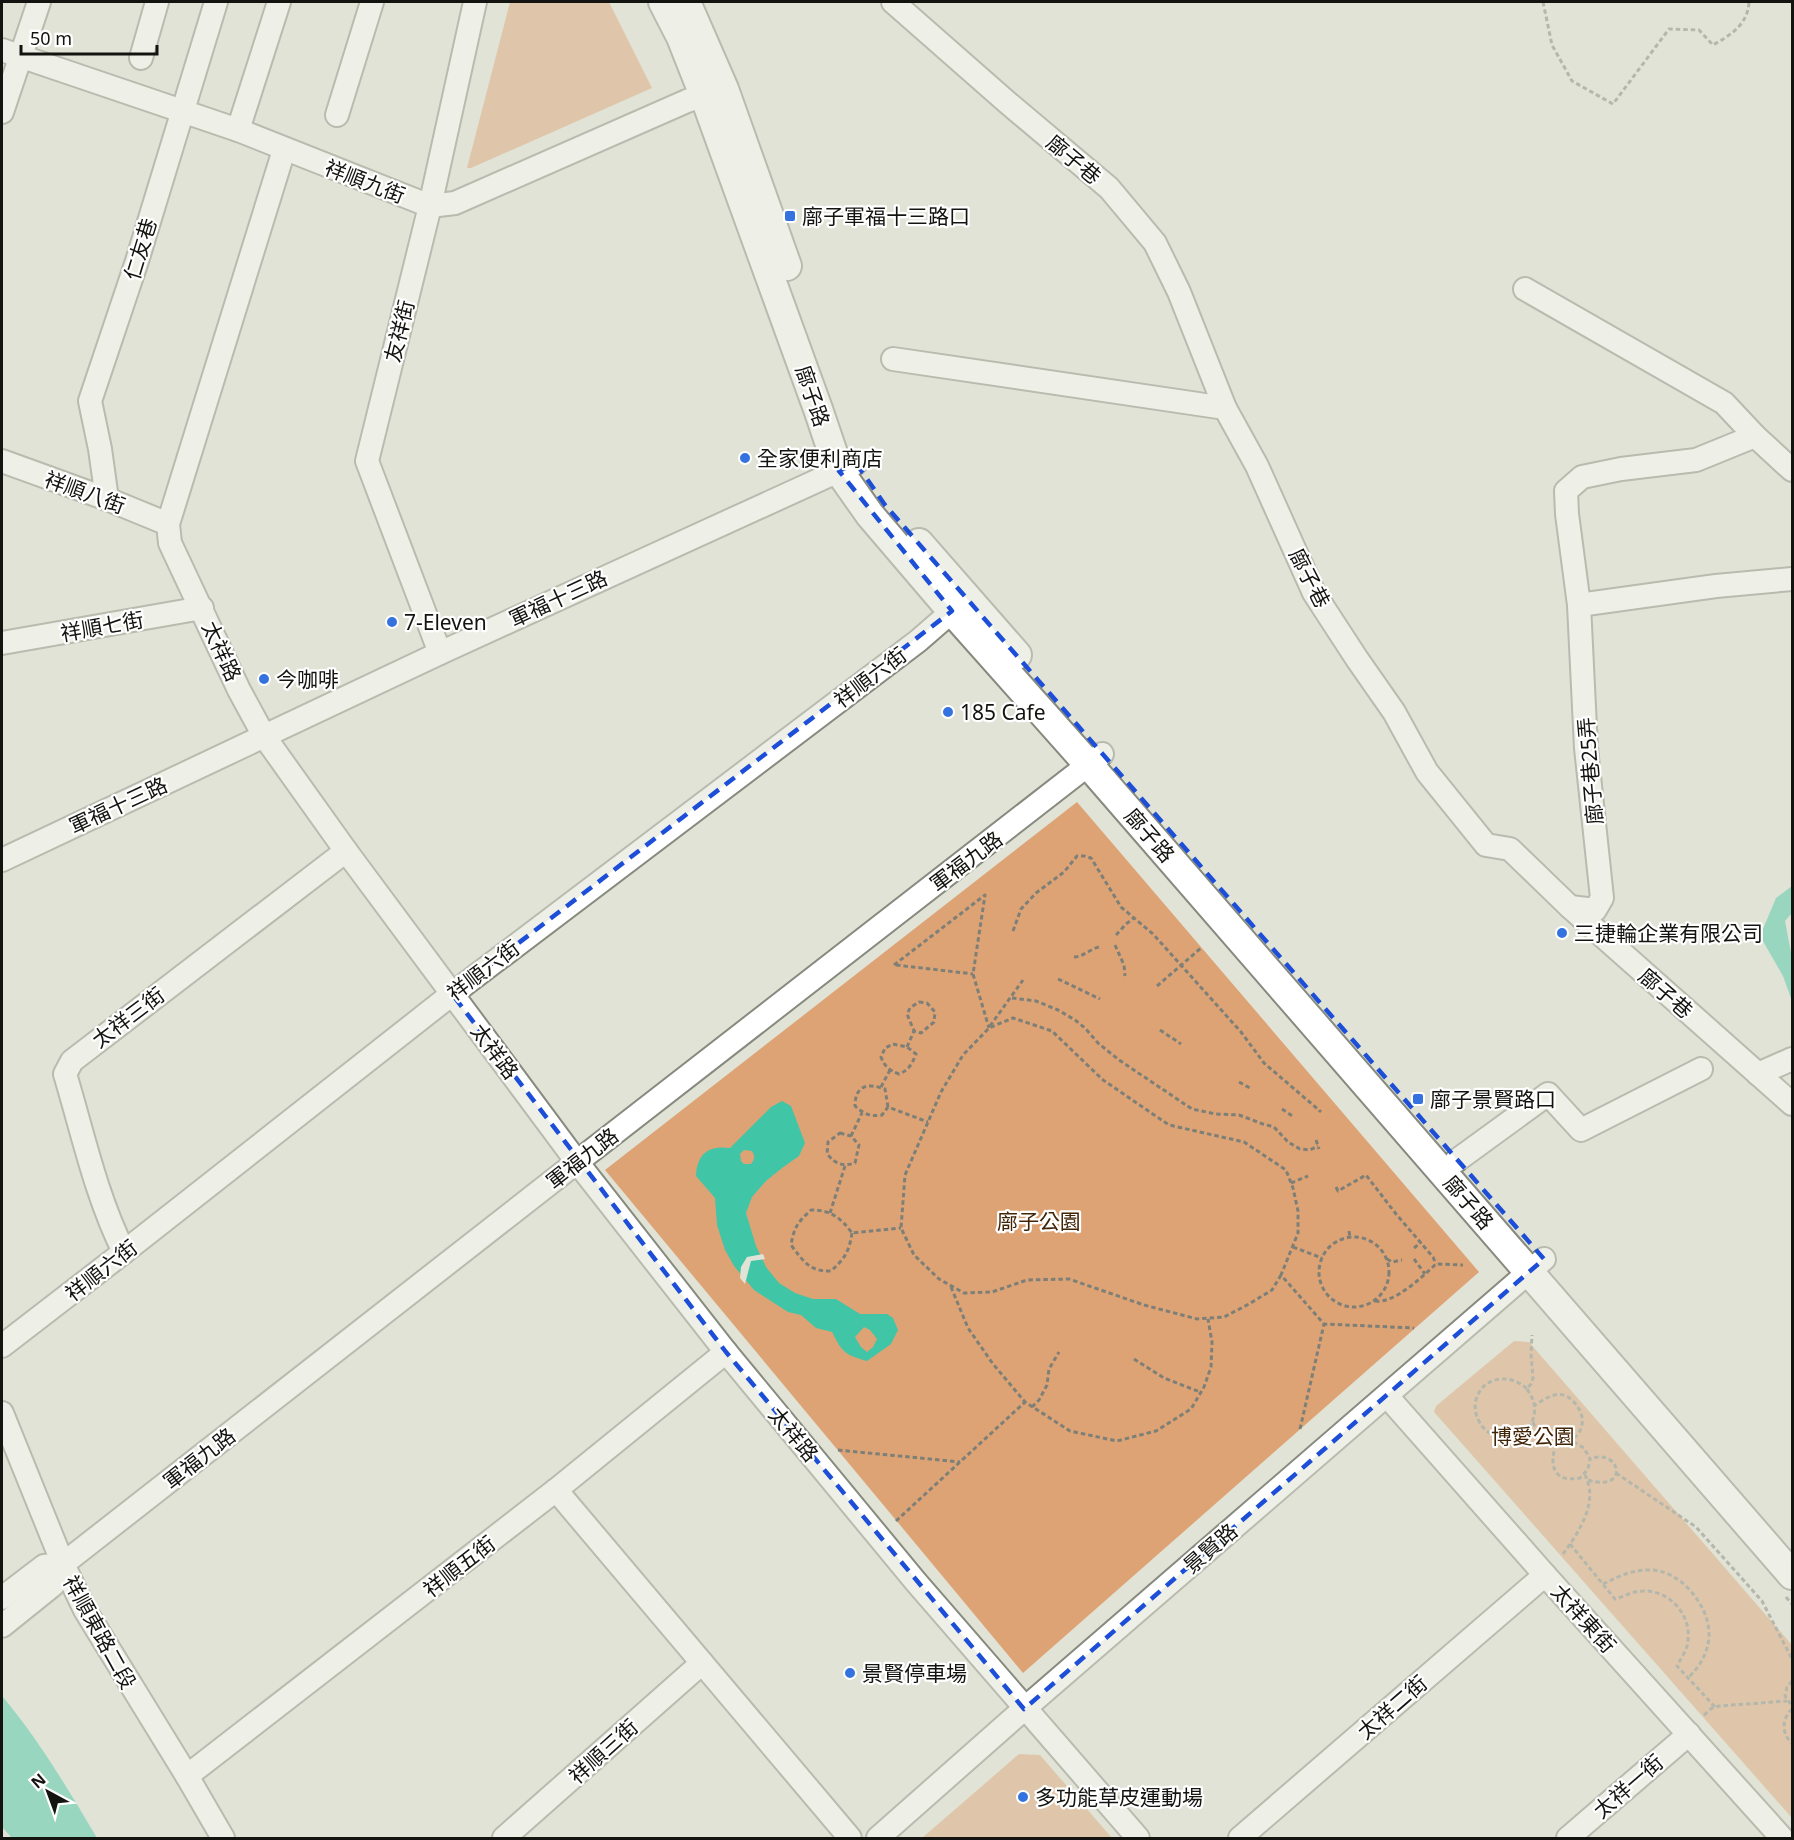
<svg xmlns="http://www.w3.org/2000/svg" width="1794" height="1840" viewBox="0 0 1794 1840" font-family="'Noto Sans','Noto Sans TC',sans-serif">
  <rect width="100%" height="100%" fill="#e0e3d6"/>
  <g fill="#dea375">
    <polygon points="510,2 609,2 652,88 471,168 467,168"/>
    <polygon points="1077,802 1479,1272 1023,1673 605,1170"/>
    <polygon points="1514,1341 1529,1342 1792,1645 1792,1818 1434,1412 1436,1406"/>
    <polygon points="1019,1754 1040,1755 1112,1838 922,1838"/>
  </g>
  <g fill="#40c5a7" fill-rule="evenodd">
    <polygon points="1792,886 1792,913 1785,921 1792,958 1792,1001 1783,976 1760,936 1776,898"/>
    <path d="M782,1101L791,1106L805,1143L799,1156L782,1168L766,1181L752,1197L746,1213L756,1246L766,1267L779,1283L795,1293L813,1299H836L860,1314H887L893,1318L898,1330L891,1344L867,1361C845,1355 842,1352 832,1332L816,1328L801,1315L788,1312L754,1290L734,1266L725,1250L717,1225L715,1198L696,1176C697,1154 708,1145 730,1148L771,1107ZM744,1150L752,1151C755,1156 755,1159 751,1164H744L741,1161L740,1154ZM864,1327L870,1330L877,1339L873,1347L867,1352L861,1347L855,1337Z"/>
    <path d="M2,1696C39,1740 68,1789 97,1838H12L2,1827Z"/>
  </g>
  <polygon fill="#e0e3d6" points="763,1254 765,1259 751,1261 745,1284 740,1278 741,1267 747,1257"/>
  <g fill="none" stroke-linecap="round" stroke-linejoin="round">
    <defs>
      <g id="minor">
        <polyline points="893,2 1008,103 1109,188 1155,243 1179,292 1225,408 1257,466 1314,593 1357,659 1394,712 1427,772 1486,845 1510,849 1570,907 1792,1104"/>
        <polyline points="2,50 238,130 430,206 455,203 687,101 719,90"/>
        <polyline points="141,58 157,2"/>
        <polyline points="2,112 39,2"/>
        <polyline points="337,115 372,2"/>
        <polyline points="238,130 279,2"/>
        <polyline points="284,150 168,524 170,543 239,690 264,736 346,851 577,1162 726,1352 916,1582 1138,1838"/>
        <polyline points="1525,289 1724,403 1755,436 1696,460 1621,469 1582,477 1566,491 1567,514 1579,605 1586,748 1602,898 1595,910 1570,907"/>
        <polyline points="893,359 1225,408"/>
        <polyline points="1755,436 1792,470"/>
        <polyline points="2,461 107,499 168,524"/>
        <polyline points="107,499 100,449 90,401 137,261 216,2"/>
        <polyline points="1579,605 1716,586 1792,579"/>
        <polyline points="2,643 202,608"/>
        <polyline points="440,653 367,461 430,206 475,2"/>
        <polyline points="2,860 440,653 856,463"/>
        <polyline points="1758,1074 1792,1059"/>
        <polyline points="1456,1161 1548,1094 1581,1130 1701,1069"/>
        <path d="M124,1252C96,1196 83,1134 65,1074L72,1061L346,851"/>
        <polyline points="2,1346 124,1252 452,994 918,641 964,601"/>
        <polyline points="1387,1396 1545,1575 1782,1838"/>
        <polyline points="2,1413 63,1564 85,1610 187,1776 223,1838"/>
        <polyline points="556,1490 850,1838"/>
        <polyline points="2,1598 44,1566 63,1564"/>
        <polyline points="2,1626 53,1585 63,1564 577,1162 1102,754"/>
        <polyline points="187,1776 556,1490 726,1352"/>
        <polyline points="504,1838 702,1663"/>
        <polyline points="878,1838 1024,1709 1544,1259"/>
        <polyline points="1240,1838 1545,1575"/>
        <polyline points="1568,1838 1689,1734"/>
      </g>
      <g id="major">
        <polyline points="663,2 681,37 704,95 818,409 839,471 870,515 952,611 1089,765 1792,1575"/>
        <polyline points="686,2 724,89 787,266"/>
        <polyline points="919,543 1017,655"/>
      </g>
    </defs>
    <use href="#minor" stroke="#878a7e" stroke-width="26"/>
    <use href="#major" stroke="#878a7e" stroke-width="32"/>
    <g stroke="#7e8078" stroke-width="3" stroke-dasharray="4.5 3" stroke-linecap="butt">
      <path d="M1543,2L1552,45L1572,81L1613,104L1669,29L1699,30L1713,45C1731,35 1748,24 1749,2"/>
      <polyline points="1013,931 1021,909 1036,893 1064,872 1077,856 1084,856 1091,858 1121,907 1153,934 1241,1032 1264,1063 1320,1111 1319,1112"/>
      <polyline points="1116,935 1126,924 1134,918"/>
      <polyline points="1115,945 1124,965 1125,976"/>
      <path d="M1074,957C1083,957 1090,949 1099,947"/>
      <polyline points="894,965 985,895 973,974 989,1028"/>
      <polyline points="896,965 973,974"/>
      <polyline points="1058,979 1100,999"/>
      <polyline points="1157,986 1201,948"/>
      <polyline points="1012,998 1036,1001 1058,1010 1075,1020 1085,1028 1098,1043 1119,1060 1192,1109 1216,1114 1239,1115 1263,1124 1274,1127 1288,1142 1300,1149 1310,1150 1318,1146"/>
      <polygon points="919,1002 927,1003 935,1012 934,1022 921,1033 914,1031 907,1014 910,1008"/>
      <polyline points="990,1026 1023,980"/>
      <polyline points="1160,1030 1181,1044"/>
      <path d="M893,1044L907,1047L916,1054C912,1064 909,1070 899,1074C889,1070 885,1067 881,1057L885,1048Z"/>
      <polyline points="907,1047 914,1031"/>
      <polyline points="1239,1082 1250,1088"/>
      <polyline points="881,1087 890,1070"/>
      <path d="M888,1107L885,1089C868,1083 855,1085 855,1106C864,1114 870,1117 882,1115L888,1107L928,1122"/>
      <polyline points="1282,1109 1294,1117"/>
      <path d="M840,1133L851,1136L859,1145L855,1163C842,1167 836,1164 827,1154L828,1142Z"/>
      <polyline points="851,1136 862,1113"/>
      <polyline points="1316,1140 1319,1149"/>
      <polyline points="1291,1183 1308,1176"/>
      <polyline points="1336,1187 1338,1191 1366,1175 1396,1214 1433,1257 1436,1264"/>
      <polyline points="830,1213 845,1166"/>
      <polyline points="1349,1231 1350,1238"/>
      <path d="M852,1233C849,1252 845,1258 831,1271C810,1272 803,1261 791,1245C794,1227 798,1222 811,1210C831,1210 841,1218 852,1233L901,1228"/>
      <circle cx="1354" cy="1272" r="35"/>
      <polyline points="1293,1247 1322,1258"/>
      <polyline points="1414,1248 1421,1242"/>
      <polyline points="1387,1259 1392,1262 1402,1260"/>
      <polyline points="1414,1259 1425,1274"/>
      <polyline points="1281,1275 1272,1290 1249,1304 1224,1317 1197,1319 1144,1305 1069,1279 1027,1280 992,1292 964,1293 939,1279 914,1255 901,1228 905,1175 941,1092 963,1055 989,1028 1013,1018 1052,1031 1103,1080 1169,1125 1244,1142 1286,1170 1293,1188 1298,1211 1298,1233 1281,1275 1324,1324 1414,1328"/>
      <polyline points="951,1287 968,1328 993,1364 1025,1402 1070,1431 1117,1441 1156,1431 1191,1409 1204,1387 1211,1367 1212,1342 1208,1319"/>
      <path d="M1375,1301C1394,1304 1422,1277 1436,1264L1463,1265"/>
      <polyline points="1134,1359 1164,1378 1200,1392"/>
      <path d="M1527,1389C1556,1429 1495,1458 1478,1419C1475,1413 1474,1404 1477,1397C1485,1375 1512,1374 1527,1389L1531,1384L1533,1378L1531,1354L1532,1335"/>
      <polyline points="1032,1407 1039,1400 1047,1385 1049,1369 1059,1352"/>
      <path d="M1533,1422C1549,1467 1604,1433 1573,1401C1560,1388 1548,1397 1535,1405"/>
      <polyline points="1300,1429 1324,1324"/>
      <path d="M1556,1444C1549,1465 1553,1483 1580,1478L1588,1469L1590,1459L1584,1448L1572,1441"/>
      <polyline points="838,1450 960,1462"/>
      <polyline points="1616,1473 1696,1527 1762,1601 1792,1659"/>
      <path d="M1588,1480C1630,1493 1621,1447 1590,1459"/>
      <polyline points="896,1521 1025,1402"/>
      <path d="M1570,1544L1615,1599C1625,1596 1633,1591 1643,1591C1669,1590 1691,1614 1688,1640C1688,1649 1681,1658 1677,1666L1715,1707"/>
      <path d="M1563,1554C1579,1532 1599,1502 1585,1475"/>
      <path d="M1603,1584C1619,1576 1634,1569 1652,1570C1666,1571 1678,1578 1688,1588C1715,1617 1717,1650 1688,1678"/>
      <polyline points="1786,1597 1792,1604"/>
      <polyline points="1792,1681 1787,1687 1785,1696 1792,1706"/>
      <path d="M1792,1709C1782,1718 1781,1734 1792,1743"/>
      <polyline points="1704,1715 1712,1708 1719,1706 1787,1701"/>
    </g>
    <use href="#minor" stroke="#fff" stroke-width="22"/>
    <use href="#major" stroke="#fff" stroke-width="28"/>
  </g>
  <path d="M0 0H1794V1840H0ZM856,463L885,505L1544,1259L1024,1709L726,1352L452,994L952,611L839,471Z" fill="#e0e3d6" fill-opacity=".55" fill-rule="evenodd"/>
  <path fill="none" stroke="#1d4ed8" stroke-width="4.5" stroke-dasharray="12 8" stroke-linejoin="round" d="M856,463L885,505L1544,1259L1024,1709L726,1352L452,994L952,611L839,471Z"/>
  <g fill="#3472e0" stroke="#fff" stroke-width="2">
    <rect x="784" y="210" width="12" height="12" rx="3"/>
    <circle cx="745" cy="458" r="6"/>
    <circle cx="392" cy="622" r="6"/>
    <circle cx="264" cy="679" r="6"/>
    <circle cx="948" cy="712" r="6"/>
    <circle cx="1562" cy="933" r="6"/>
    <rect x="1412" y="1093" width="12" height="12" rx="3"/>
    <circle cx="850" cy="1673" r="6"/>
    <circle cx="1023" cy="1797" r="6"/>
  </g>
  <g text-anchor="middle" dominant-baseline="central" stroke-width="4.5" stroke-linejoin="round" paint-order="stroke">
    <g font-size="21" fill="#131410" stroke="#fff">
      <text transform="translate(1074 159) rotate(40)">廍子巷</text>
      <text transform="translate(365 181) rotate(21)">祥順九街</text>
      <text transform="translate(140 249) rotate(-73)">仁友巷</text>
      <text transform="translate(399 331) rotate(-76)">友祥街</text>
      <text transform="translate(813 396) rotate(71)">廍子路</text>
      <text transform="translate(85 492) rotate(20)">祥順八街</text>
      <text transform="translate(1310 578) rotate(63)">廍子巷</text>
      <text transform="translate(558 598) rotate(-25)">軍福十三路</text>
      <text transform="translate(102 626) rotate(-10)">祥順七街</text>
      <text transform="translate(222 651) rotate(65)">太祥路</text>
      <text transform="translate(870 677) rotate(-37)">祥順六街</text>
      <text transform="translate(1590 771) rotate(-95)">廍子巷25弄</text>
      <text transform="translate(118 805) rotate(-25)">軍福十三路</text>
      <text transform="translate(1150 835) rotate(49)">廍子路</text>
      <text transform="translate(966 861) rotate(-37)">軍福九路</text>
      <text transform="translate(483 970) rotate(-37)">祥順六街</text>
      <text transform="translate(1666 993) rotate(41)">廍子巷</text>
      <text transform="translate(128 1017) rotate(-37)">太祥三街</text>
      <text transform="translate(495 1051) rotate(53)">太祥路</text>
      <text transform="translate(582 1158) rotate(-38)">軍福九路</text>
      <text transform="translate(1469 1202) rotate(49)">廍子路</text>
      <text transform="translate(101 1270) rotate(-38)">祥順六街</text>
      <text transform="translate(794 1434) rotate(50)">太祥路</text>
      <text transform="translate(199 1458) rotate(-38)">軍福九路</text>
      <text transform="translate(1210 1548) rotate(-41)">景賢路</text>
      <text transform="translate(459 1566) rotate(-38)">祥順五街</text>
      <text transform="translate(1584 1618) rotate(48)">太祥東街</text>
      <text transform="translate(100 1632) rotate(61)">祥順東路二段</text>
      <text transform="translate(1392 1707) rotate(-41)">太祥二街</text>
      <text transform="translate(603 1751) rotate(-42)">祥順三街</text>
      <text transform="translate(1628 1786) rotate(-41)">太祥一街</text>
    </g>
    <g font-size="21" fill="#131410" stroke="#fff" text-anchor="start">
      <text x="802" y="216">廍子軍福十三路口</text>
      <text x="757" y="458">全家便利商店</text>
      <text x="404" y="622">7-Eleven</text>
      <text x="276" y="679">今咖啡</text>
      <text x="960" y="712">185 Cafe</text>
      <text x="1574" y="933">三捷輪企業有限公司</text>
      <text x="1430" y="1099">廍子景賢路口</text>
      <text x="862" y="1673">景賢停車場</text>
      <text x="1035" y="1797">多功能草皮運動場</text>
    </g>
    <g font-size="21" fill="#422407" stroke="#fff">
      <text x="1039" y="1221">廍子公園</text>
      <text x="1533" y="1436">博愛公園</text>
    </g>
  </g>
  <rect width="1794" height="1840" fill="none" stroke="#131410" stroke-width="6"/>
  <g transform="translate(48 1792) rotate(319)" stroke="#ffffff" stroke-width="4.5" paint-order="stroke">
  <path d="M0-4.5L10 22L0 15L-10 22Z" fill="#131410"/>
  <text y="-9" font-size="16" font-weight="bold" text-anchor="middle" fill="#131410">N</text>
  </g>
  <path d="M21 45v9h136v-9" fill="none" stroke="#131410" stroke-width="3"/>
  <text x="30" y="45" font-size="18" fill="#131410" stroke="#ffffff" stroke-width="4.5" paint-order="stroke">50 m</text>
</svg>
